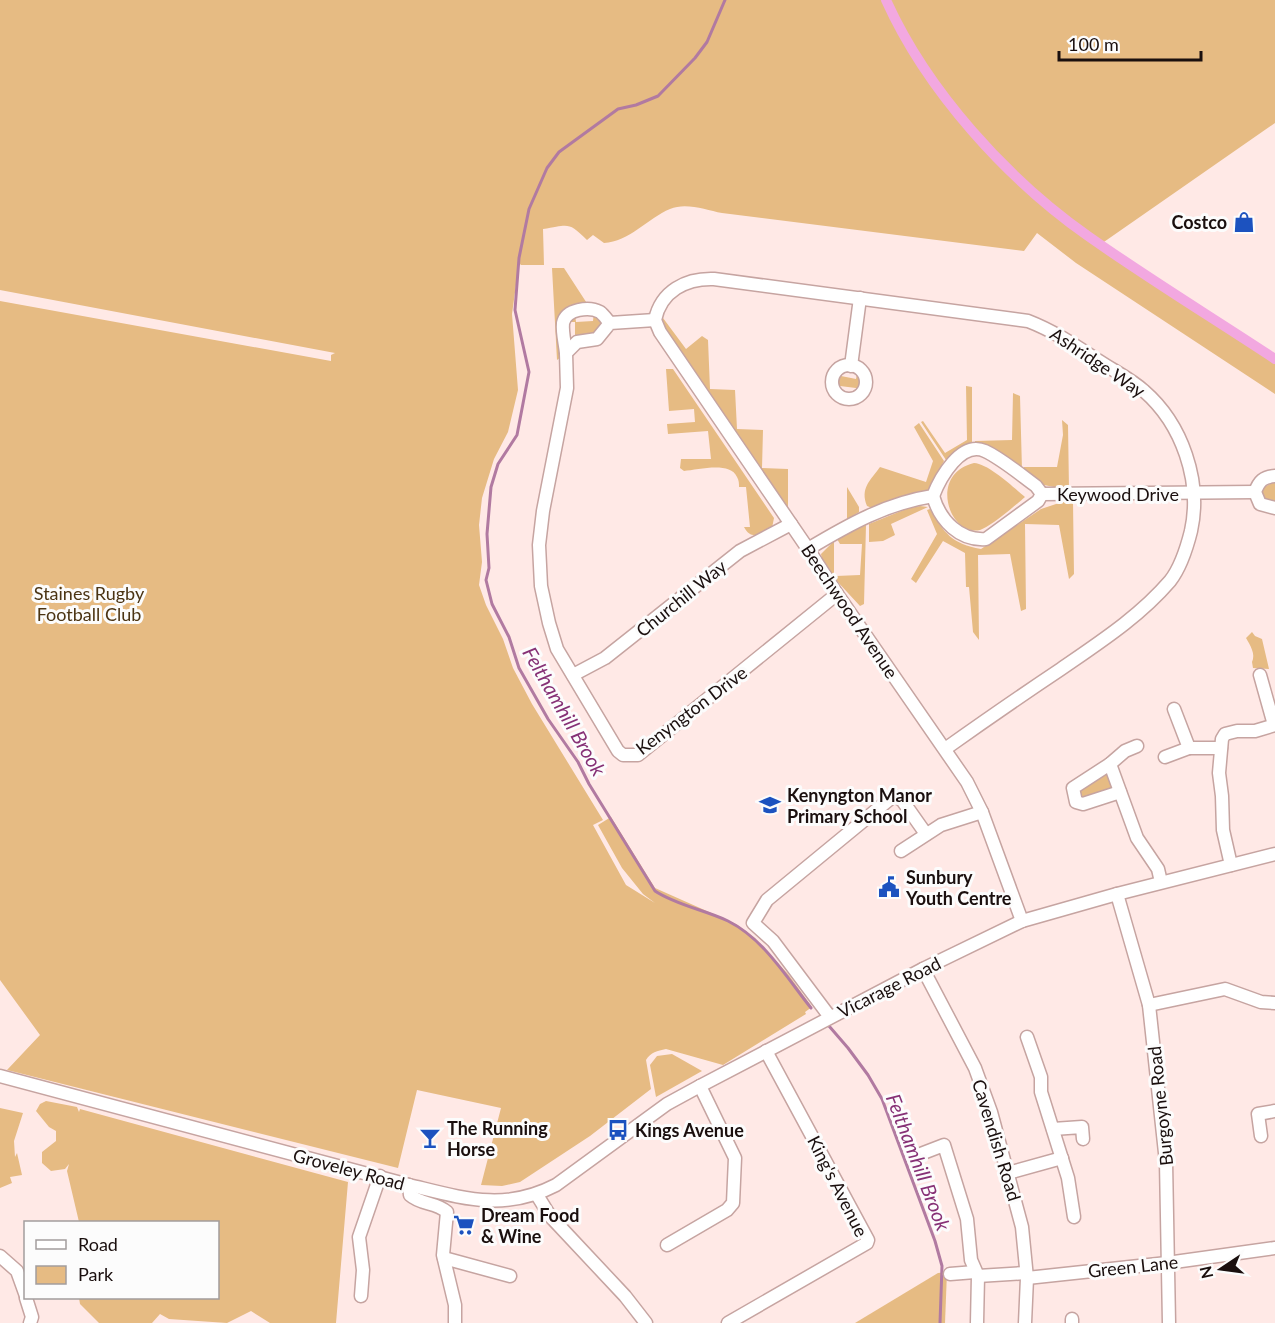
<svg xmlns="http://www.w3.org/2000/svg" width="1275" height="1323" viewBox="0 0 1275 1323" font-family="Lato,sans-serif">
  <rect width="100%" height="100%" fill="#ffe9e6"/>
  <g fill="#e6bb83">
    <path d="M0,0H1275V123L1101,244L1275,359V394L1076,263L1037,233L1024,251L722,213C706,210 686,202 670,209C648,218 629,242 604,243L593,235L587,240C568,221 569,225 543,229L544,265H521L519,263L512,314L518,390L508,432L494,459L482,498L479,525L482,562L479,585L486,605L503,639L513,668L532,704L603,820L593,825L626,885L655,903L643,894L622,868L598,825L611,817L655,888L736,924L755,938L788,974L812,1007L805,1012L806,1014L723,1065L666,1049C657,1051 651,1052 646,1060L651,1089L590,1136L520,1182L502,1186L481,1185L501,1108L417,1090L398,1168L7,1070L40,1035L0,980V301L331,361V355L335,353L0,290Z"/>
    <polygon points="552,268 564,268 590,308 569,309 561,357 557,360"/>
    <path d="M594,312L601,318C601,335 583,339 569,344L568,338L575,337V322H567L575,314L576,322L593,321Z"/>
    <polygon points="661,318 663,318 686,349 702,336 708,340 710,389 735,390 737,429 763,430 762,468 788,469 788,508 762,473 694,370 692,371 661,326"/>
    <path d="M666,369H673L774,518L772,528C762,534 751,541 744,527H750L746,487H739C739,484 739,480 737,477C730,461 698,470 684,471L680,468L681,459H711L708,431L668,434L667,424L695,422L694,409L669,411Z"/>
    <path d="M842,372L841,376L856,379L857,374C863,378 862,384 860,389L856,392V388L840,386L839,389C833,386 835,382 836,376Z"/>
    <polygon points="966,386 972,387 972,446 955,452 946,460 921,422 923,421 945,453 967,440"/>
    <polygon points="1013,393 1020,396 1022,470 975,446 975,441 1012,440"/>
    <polygon points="1062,420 1068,425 1069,490 1039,484 1024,473 1024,467 1057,467 1063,435"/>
    <path d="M919,423L944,461L929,490L872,508L867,506C860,488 870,481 880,467L926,482L933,461L914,427Z"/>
    <path d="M974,463C989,464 1013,487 1025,497C1016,505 990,527 980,530C949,537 928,474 974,463Z"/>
    <polygon points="1275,481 1275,504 1263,498 1263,488"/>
    <polygon points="847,487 859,507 859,512 847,520"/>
    <path d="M1062,502H1073L1074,574L1069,579L1059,525L1025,524L1026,609L1021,611L1010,554L978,555L979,640L973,632L969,587H966L965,553L943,541L916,583L911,579L937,534L927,510L930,509C944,533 952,544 981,549L1041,509Z"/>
    <polygon points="920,506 928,507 891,524 895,535 883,541 869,542 869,524 906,509"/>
    <polygon points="866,525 864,604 860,606 835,579 836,576 860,575 862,544 840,544 837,539"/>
    <polygon points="834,541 834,577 822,559 821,554"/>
    <path d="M1252,632L1255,636L1262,639L1269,669L1253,668L1252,662C1256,654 1250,645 1246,638Z"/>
    <polygon points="1107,773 1112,788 1109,791 1081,798 1078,791"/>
    <polygon points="672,1054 702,1071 656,1097 650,1065 657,1056"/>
    <polygon points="46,1101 77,1107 79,1112 80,1109 348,1182 336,1323 270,1323 251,1311 227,1323 169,1319 160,1314 152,1323 99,1323 80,1304 79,1298 218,1298 218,1222 79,1222 67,1171 69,1164 65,1169 51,1171 42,1163 42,1152 56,1141 56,1131 49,1127 36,1111 40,1104"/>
    <polygon points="0,1108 23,1113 14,1141 15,1157 17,1153 22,1175 10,1177 12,1183 0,1188"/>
    <polygon points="947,1272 945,1323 855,1323 938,1273"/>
  </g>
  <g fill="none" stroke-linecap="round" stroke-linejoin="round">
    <g stroke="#b17aa1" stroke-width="3">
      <path d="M725,0L707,42L695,58L658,96L636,105L618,109L559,152L547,168L529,209L519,258L515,310L529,372L517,435L498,464L491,487L487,534L489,568L486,580L492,604L509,637L519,668L548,719L578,762L589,784L655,891C676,905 705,910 728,921C764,939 787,978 811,1008"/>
      <polyline points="829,1026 848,1048 868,1075 882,1099 935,1241 942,1266 940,1323"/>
    </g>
    <path stroke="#f2a8e0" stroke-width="10" d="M886,0C927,91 1007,179 1088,236C1149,279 1213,318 1275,359"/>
    <defs>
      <g id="minor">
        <polyline points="655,320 610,323 597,339 577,342 566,353 567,388 543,511 539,545 541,586 549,623 557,649 618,751 623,755 638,755 837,594"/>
        <path d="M566,353C565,343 562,333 563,323C566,309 589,306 600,312C604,315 607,320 610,323"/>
        <circle cx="849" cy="382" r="17"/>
        <polyline points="851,366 860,298"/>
        <path d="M1275,476C1263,477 1259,481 1255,492L1260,504L1275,508"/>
        <path d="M933,496C940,521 960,541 986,539L1038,501L1042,494L1255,492"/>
        <path d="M808,549C848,525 887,503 933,496C940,478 961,440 985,451C1002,459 1021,475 1036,486L1042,494"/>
        <polyline points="573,675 605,658 740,551 791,524"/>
        <polyline points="1260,675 1274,725"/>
        <polyline points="1174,709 1189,748"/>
        <path d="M945,749C983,722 1022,695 1061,669C1100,642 1139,617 1170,581C1181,567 1187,547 1191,531C1202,481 1182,424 1144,391C1131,379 1114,371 1099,361C1076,346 1054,331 1028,321L714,279C686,278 661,291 655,320L660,332L808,549L837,594L967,782L982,812L1022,921"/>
        <polyline points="1165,757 1189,748 1221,748"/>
        <polyline points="1110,764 1137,838 1158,869 1161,882"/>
        <polyline points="1120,792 1083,804 1076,802 1073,788 1110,764 1125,751 1137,746"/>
        <polyline points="901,851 941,825 982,812"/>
        <polyline points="1231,865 1223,830 1222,796 1219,773 1222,739 1225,734 1237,731 1255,731 1275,725"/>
        <polyline points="1117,894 1149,1005 1166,1162 1169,1323"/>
        <polyline points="923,969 975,1068 991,1112 1022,1227 1027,1278 1025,1323"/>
        <polyline points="1149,1005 1225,989 1261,1002 1275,1003"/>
        <polyline points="830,1017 773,941 753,923 767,900 891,798 896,797 902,800 926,834"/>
        <polyline points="1027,1037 1041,1077 1041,1092 1068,1178 1074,1217"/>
        <path d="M0,1076L409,1185C463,1198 504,1212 556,1185L667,1104L700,1086L923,969L1022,921L1117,894L1275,854"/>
        <polyline points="1053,1129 1082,1127 1083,1139"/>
        <polyline points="1261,1136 1258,1114 1275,1111"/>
        <polyline points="918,1155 944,1145 967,1219 971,1260 978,1276 977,1323"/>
        <polyline points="1008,1173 1062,1158"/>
        <path d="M409,1185L410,1195C421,1205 436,1202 447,1212L443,1255L455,1305V1323"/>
        <polyline points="537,1195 550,1216 625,1296 646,1323"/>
        <polyline points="667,1245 727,1210 733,1203 735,1158 700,1086"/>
        <polyline points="0,1256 17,1271 26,1296"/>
        <polyline points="444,1258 510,1276"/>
        <polyline points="950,1274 975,1272"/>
        <polyline points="978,1276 1026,1273"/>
        <polyline points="1027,1278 1167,1263 1275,1248"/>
        <polyline points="361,1296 363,1270 359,1237 380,1176"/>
        <polyline points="26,1298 32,1317 30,1323"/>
        <polyline points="728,1323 867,1243 868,1240 766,1051"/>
        <polyline points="1072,1323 1072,1319"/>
      </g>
    </defs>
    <use href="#minor" stroke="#c6a4a1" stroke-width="15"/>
    <use href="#minor" stroke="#fff" stroke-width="12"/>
  </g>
  <defs>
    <symbol id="shop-bare" viewBox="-9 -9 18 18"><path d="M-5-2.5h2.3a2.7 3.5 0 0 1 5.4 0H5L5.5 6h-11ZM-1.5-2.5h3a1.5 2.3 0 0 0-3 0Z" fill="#1c52bf" stroke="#fcfcfc" stroke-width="2.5" paint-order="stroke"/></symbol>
    <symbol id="school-bare" viewBox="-9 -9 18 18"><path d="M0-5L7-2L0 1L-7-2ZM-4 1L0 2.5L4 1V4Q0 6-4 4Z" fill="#1c52bf" stroke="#fcfcfc" stroke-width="2.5" paint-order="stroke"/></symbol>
    <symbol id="civic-bare" viewBox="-9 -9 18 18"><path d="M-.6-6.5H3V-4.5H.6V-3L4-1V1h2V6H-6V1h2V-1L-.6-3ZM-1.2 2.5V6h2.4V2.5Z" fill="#1c52bf" stroke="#fcfcfc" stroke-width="2.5" paint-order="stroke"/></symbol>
    <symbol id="bus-bare" viewBox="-9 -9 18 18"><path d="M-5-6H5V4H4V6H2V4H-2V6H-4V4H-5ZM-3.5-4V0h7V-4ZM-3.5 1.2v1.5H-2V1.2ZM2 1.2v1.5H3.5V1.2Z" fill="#1c52bf" stroke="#fcfcfc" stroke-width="2.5" paint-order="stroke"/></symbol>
    <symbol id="bar-bare" viewBox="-9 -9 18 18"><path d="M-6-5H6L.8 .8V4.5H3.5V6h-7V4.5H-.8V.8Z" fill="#1c52bf" stroke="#fcfcfc" stroke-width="2.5" paint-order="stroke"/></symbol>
    <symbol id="supermarket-bare" viewBox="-9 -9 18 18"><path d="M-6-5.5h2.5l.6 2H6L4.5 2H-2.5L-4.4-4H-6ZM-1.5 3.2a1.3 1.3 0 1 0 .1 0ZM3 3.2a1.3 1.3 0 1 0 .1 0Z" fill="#1c52bf" stroke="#fcfcfc" stroke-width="2.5" paint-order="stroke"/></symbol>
  </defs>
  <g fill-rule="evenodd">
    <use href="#shop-bare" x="1229" y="207" width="30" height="30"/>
    <use href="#school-bare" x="755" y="790" width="30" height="30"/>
    <use href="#civic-bare" x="874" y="872" width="30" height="30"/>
    <use href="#bus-bare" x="603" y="1115" width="30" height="30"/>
    <use href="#bar-bare" x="415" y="1123" width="30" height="30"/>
    <use href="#supermarket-bare" x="449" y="1210" width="30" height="30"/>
  </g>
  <g text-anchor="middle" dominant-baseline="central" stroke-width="6" stroke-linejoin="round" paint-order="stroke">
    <g font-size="18" font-weight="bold" fill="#1a0f0e" stroke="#fcfcfc" text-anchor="start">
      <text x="1227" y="222" text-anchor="end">Costco</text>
      <text x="787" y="795">Kenyngton Manor<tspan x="787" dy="21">Primary School</tspan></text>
      <text x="906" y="877">Sunbury<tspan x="906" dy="21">Youth Centre</tspan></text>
      <text x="447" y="1128">The Running<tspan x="447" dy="21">Horse</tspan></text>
      <text x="635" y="1130">Kings Avenue</text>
      <text x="481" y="1215">Dream Food<tspan x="481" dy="21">&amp; Wine</tspan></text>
    </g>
    <g font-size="18" fill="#1a0f0e" stroke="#fcfcfc">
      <text transform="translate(1098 362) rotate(34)">Ashridge Way</text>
      <text x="1118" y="494">Keywood Drive</text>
      <text transform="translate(681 598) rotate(-39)">Churchill Way</text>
      <text transform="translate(850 611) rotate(56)">Beechwood Avenue</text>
      <text transform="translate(691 710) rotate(-37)">Kenyngton Drive</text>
      <text transform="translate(889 987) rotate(-27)">Vicarage Road</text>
      <text transform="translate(1160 1106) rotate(-96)">Burgoyne Road</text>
      <text transform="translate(997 1140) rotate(73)">Cavendish Road</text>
      <text transform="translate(349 1169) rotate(15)">Groveley Road</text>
      <text transform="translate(838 1186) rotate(63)">King's Avenue</text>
      <text transform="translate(1133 1266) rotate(-6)">Green Lane</text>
    </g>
    <g font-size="18" fill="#4b3413" stroke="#fcfcfc">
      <text x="89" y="593">Staines Rugby<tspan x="89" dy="21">Football Club</tspan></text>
    </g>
    <g font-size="20" font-style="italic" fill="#863176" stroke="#fcfcfc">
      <text transform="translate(565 711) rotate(60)">Felthamhill Brook</text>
      <text transform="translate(919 1162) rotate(69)">Felthamhill Brook</text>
    </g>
  </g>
  <rect x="24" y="1221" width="195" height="78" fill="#fcfcfc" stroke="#a29d9d" stroke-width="1.5"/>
  <rect x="36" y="1240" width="30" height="9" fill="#ffffff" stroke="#a29d9d" stroke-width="1.5"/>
  <text x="78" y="1251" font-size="18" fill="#1a0f0e">Road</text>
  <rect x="36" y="1266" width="30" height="18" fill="#e6bb83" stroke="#a29d9d" stroke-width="1.5"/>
  <text x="78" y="1281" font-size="18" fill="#1a0f0e">Park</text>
  <g transform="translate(1221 1269) rotate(257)" stroke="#fcfcfc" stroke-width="4.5" paint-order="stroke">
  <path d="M0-4.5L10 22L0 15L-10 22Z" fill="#1a0f0e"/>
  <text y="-9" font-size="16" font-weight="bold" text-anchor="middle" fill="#1a0f0e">N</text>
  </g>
  <path d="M1059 51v9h142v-9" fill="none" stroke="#1a0f0e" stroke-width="3"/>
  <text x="1068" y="51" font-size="18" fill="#1a0f0e" stroke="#fcfcfc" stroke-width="4.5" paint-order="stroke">100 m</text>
</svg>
